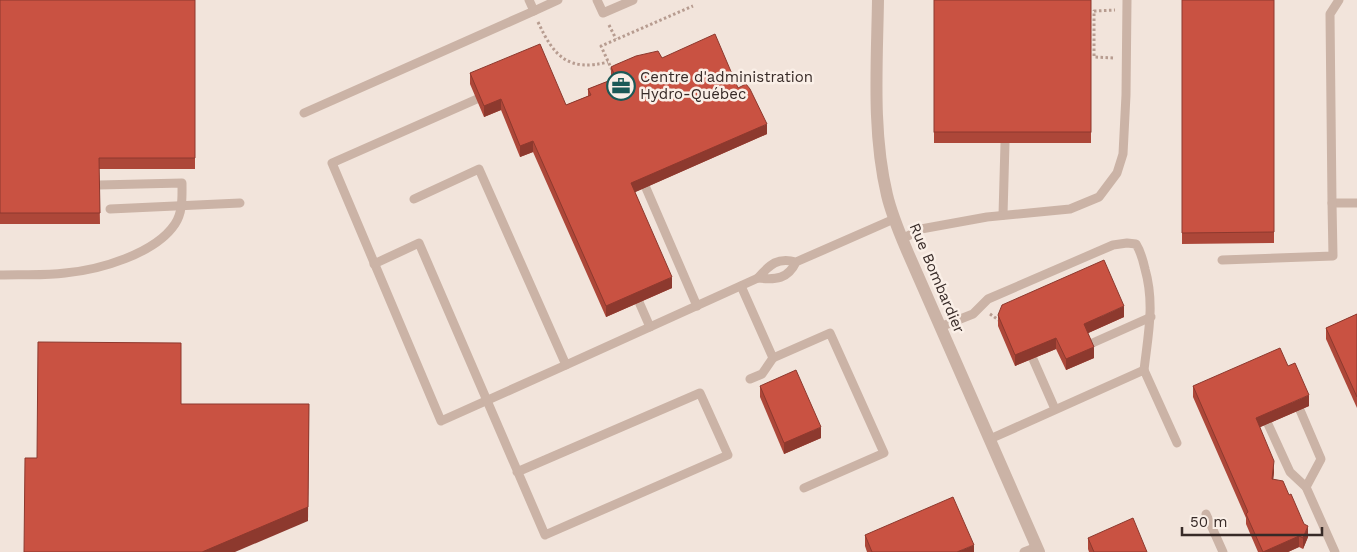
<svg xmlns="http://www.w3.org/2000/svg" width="1357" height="552" viewBox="0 0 1357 552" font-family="'Work Sans',sans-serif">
  <rect width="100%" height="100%" fill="#f2e4db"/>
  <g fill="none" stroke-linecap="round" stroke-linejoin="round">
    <g stroke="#b79c90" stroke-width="3" stroke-dasharray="2.5 2.5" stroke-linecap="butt">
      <path d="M538,22C554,57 569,72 608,62"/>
      <polyline points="609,25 616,39"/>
      <polyline points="1113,58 1094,57 1094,11 1115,10"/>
      <polyline points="612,70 601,46 693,6"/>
      <polyline points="990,314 1000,321"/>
    </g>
    <g stroke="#cbb3a6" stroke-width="9">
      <polyline points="529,0 534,11 558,0"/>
      <polyline points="597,0 603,13 633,0"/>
      <polyline points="1339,0 1330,14 1332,203 1357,203"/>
      <polyline points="477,99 332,163 441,421 566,365"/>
      <polyline points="304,113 534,11"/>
      <polyline points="646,188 697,306"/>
      <polyline points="414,199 479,169 566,365 758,278"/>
      <polyline points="110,209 240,203"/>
      <polyline points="1003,215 1005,143"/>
      <polyline points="902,239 921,229 987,217 1070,209 1099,197 1117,173 1123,154 1126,95 1127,0"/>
      <polyline points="1222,260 1333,256 1332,203"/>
      <path d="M796,262C778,257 770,264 758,278C776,280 788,279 796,262L894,219"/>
      <path d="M374,264L419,243C461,340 503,438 545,535L728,455L700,393L517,472"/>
      <path d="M0,275C21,274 44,276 65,273C99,270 155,254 175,224C183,212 182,197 182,183L99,185"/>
      <polyline points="741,286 773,358 830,333 884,453 804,488"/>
      <polyline points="639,302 650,327"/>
      <path d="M940,327L973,314L988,299L1113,245L1127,243L1136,244C1141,252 1143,260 1145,269C1155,304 1148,335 1144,370"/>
      <polyline points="1088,345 1151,317"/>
      <polyline points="1033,359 1055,409"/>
      <polyline points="750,379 762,374 773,358"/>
      <polyline points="1300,410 1321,459 1306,487"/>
      <polyline points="1268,424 1290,472 1306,487 1335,552"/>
      <polyline points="990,439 1144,370 1177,443"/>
      <polyline points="1206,514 1223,552"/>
      <polyline points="1024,552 1037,547"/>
    </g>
    <path stroke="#cbb3a6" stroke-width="12" d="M878,0C877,65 872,132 887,195C892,216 900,234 908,253L1039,552"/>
  </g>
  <g fill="#ad4739">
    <polygon points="0,0 195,0 195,169 99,169 100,224 0,224"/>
    <rect x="934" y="0" width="157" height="143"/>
    <polygon points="1182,0 1274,0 1274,243 1182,244"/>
    <polygon points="662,58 738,88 767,134 635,192 672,288 606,317 533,152 520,157 501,110 484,117 470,84 470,73 566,105 588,96 588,89 611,80 611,67"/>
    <polygon points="1357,314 1357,408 1326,339 1326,328"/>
    <polygon points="998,315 1124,317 1088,333 1094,358 1066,370 1056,349 1015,366 998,326"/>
    <polygon points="760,386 821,438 784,454 760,397"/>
    <polygon points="1193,386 1309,406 1260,427 1274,472 1273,480 1308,537 1303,549 1299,547 1288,552 1258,552 1246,524 1246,518 1193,397"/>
    <polygon points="865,535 974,552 867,552 865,546"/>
    <polygon points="1088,538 1147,552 1089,552 1088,549"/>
  </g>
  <g fill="#8d392e">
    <polygon points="501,99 501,110 484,117 484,106"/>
    <polygon points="767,124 767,134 631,194 631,183"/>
    <polygon points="533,141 533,152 520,157 520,146"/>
    <polygon points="672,277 672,288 606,317 606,306"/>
    <polygon points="1124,306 1124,317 1084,335 1084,324"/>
    <polygon points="1056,338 1056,349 1015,366 1015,355"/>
    <polygon points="1094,347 1094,358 1066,370 1066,359"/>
    <polygon points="1309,395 1309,406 1256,429 1256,418"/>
    <polygon points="309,404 308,521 235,552 202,552"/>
    <polygon points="821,427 821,438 784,454 784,443"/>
    <polygon points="1274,461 1274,472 1272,490 1272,479"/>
    <polygon points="1308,526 1308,537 1303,549 1303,538"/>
    <polygon points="1299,536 1299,547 1288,552 1263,552"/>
    <polygon points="974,545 974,552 957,552"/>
  </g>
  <g fill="#c95242" stroke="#8d392e">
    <polygon points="0,0 195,0 195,158 99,158 100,213 0,213"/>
    <rect x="934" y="0" width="157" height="132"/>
    <polygon points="1182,0 1274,0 1274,232 1182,233"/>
    <polygon points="715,34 738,88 746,84 750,89 767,124 631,183 672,277 606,306 533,141 520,146 501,99 484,106 470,73 540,44 566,105 591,95 588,89 616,78 611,67 615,65 636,56 658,51 662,58"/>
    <polygon points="1104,260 1124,306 1084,324 1094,347 1066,359 1056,338 1015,355 998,315 1002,305"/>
    <polygon points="1357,314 1357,397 1326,328"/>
    <polygon points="38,342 181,343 181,404 309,404 308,507 202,552 24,552 25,458 37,458"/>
    <polygon points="1280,348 1288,366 1295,363 1309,395 1256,418 1274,461 1272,479 1283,481 1289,495 1291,494 1304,524 1308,526 1303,538 1299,536 1263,552 1246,514 1248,512 1193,386"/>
    <polygon points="796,370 821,427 784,443 760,386"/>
    <polygon points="953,497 974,545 957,552 872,552 865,535"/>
    <polygon points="1133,518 1147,552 1094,552 1088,538"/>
  </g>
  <defs>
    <symbol id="office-ring" viewBox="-11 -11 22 22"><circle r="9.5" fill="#faefe7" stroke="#1c5956" stroke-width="1.5"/><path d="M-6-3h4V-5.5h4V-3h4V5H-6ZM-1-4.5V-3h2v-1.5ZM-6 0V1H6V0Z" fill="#1c5956"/></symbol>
  </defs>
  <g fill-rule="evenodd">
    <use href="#office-ring" x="605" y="70" width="32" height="32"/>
  </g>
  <g text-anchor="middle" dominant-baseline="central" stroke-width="5" stroke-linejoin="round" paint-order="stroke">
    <g font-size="15" fill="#372a27" stroke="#faefe7" text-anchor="start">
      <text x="640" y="77">Centre d'administration<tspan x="640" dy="17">Hydro-Québec</tspan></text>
    </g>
    <g font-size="15" fill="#372a27" stroke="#faefe7">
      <text transform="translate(937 278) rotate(67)">Rue Bombardier</text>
    </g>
  </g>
  <path d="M1182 527v8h140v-8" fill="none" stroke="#372a27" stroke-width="2.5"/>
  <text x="1190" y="527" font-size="15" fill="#372a27" stroke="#faefe7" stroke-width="4" paint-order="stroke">50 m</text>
</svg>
